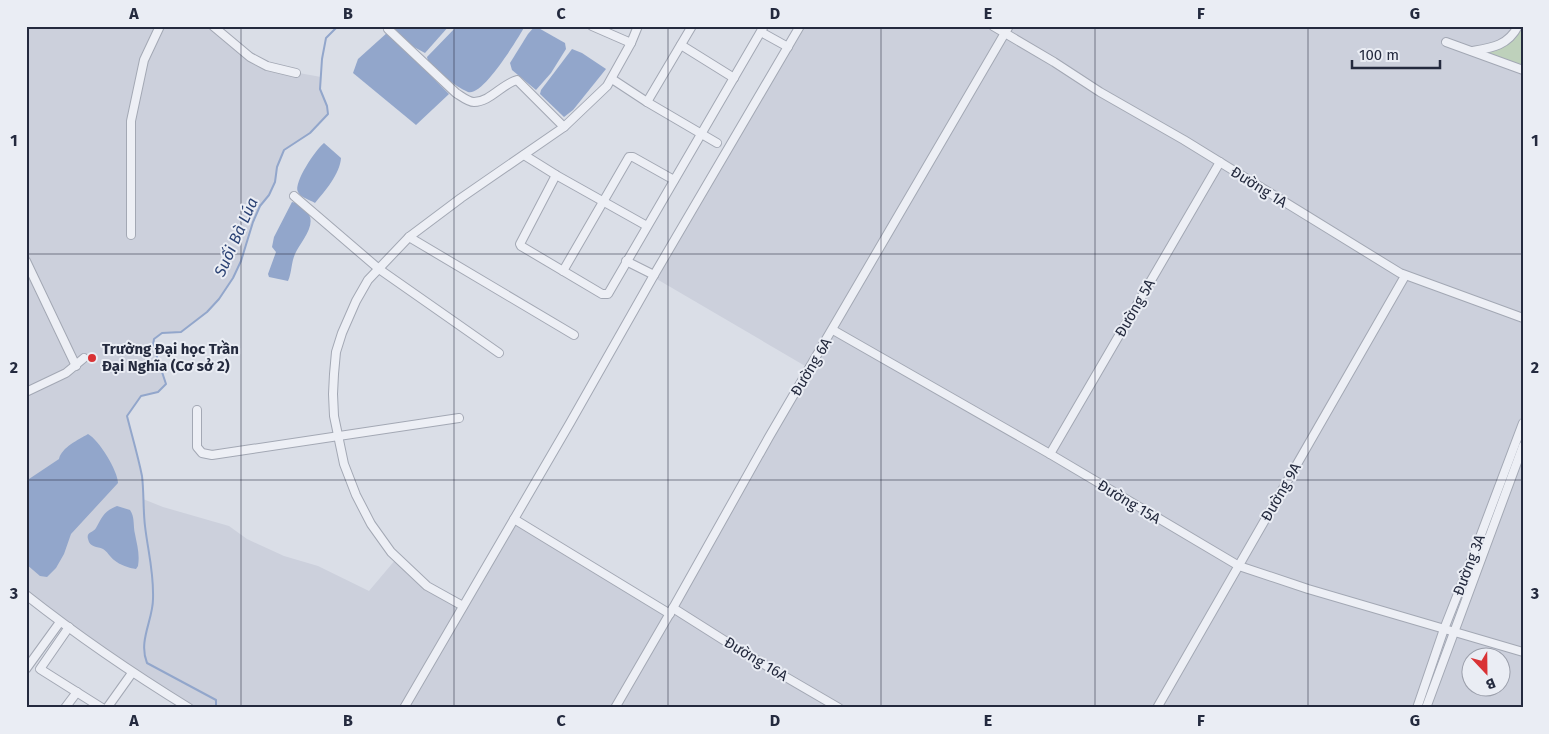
<svg xmlns="http://www.w3.org/2000/svg" width="1549" height="734" viewBox="0 0 1549 734" font-family="'Fira Sans',sans-serif">
  <rect width="100%" height="100%" fill="#dadee7"/>
  <g fill="#ccd0dc" fill-rule="evenodd">
    <polygon points="26,26 210,26 249,59 299,73 321,77 320,89 327,106 328,114 310,133 283,150 277,167 275,182 269,195 260,206 253,222 241,261 233,278 219,299 207,312 181,332 162,333 154,339 153,345 166,384 158,392 141,396 127,416 142,477 143,499 163,507 229,526 247,539 284,556 318,566 369,591 396,559 460,607 402,708 193,708 133,671 26,592"/>
    <path d="M802,26H989L1002,34L1011,26H1523V708H407L515,522L670,616L812,370L655,278ZM1472,656H1502V686H1472Z"/>
  </g>
  <polygon fill="#bed1bb" points="1520,26 1523,26 1523,68 1479,52 1490,50"/>
  <g fill="#92a6cb">
    <polygon points="394,26 449,26 425,53 412,46 395,29"/>
    <path d="M457,26H525C518,38 483,97 468,92C453,86 439,71 428,61L427,57Z"/>
    <polygon points="535,26 565,43 566,49 551,73 536,90 512,70 510,63 528,34"/>
    <polygon points="388,32 449,94 416,125 353,73 358,59"/>
    <polygon points="572,49 582,53 606,69 573,110 564,117 540,94 541,90"/>
    <path d="M324,143L341,158C340,174 325,191 315,203C310,200 300,197 298,192C293,183 316,149 324,143Z"/>
    <path d="M292,202C298,203 300,206 305,210C320,222 301,241 295,254C291,263 292,272 288,281L269,277L268,274L276,252L272,247L274,237Z"/>
    <path d="M88,434C99,440 118,471 118,483L71,534L64,554L56,568L47,577L40,576L26,564V481L59,459C62,447 78,440 88,434Z"/>
    <path d="M117,506L130,510C135,517 133,526 135,534C137,545 140,554 138,566L136,569C129,568 120,565 114,560C110,557 107,551 103,549C97,546 90,548 88,539C86,532 93,533 96,528C103,516 103,512 117,506Z"/>
  </g>
  <g fill="none" stroke-linecap="round" stroke-linejoin="round">
    <path stroke="#92a6cb" stroke-width="2" d="M216,708V700L147,663C138,641 153,620 153,599C154,572 148,552 145,526C143,510 144,492 142,476C138,456 132,436 127,416L141,396L158,392L166,384L153,345L154,339L162,333L181,332L207,312L219,299L233,278L241,261L253,222L260,206L269,195L275,182L277,167L284,150L310,133L328,114L327,106L320,89L322,59L326,38L338,26"/>
    <defs>
      <g id="minor">
        <polyline points="213,26 250,57 267,66 296,73"/>
        <polyline points="592,26 631,43"/>
        <polyline points="993,26 1054,62 1100,92 1184,140 1400,273 1523,318"/>
        <path d="M388,29L456,93C461,96 468,102 474,102C490,102 502,84 517,80L564,127"/>
        <polyline points="761,32 788,47"/>
        <polyline points="1446,42 1523,70"/>
        <polyline points="681,45 734,78"/>
        <path d="M1472,51C1491,48 1508,46 1518,26"/>
        <polyline points="612,79 647,102 717,143"/>
        <polyline points="647,102 692,26"/>
        <polyline points="524,155 556,175 647,226"/>
        <polyline points="556,175 520,244 521,246 602,294 608,294 764,26"/>
        <polyline points="294,196 379,269 499,353"/>
        <polyline points="131,235 131,121 144,60 160,26"/>
        <polyline points="409,237 574,335"/>
        <polyline points="26,261 76,366"/>
        <polyline points="626,261 654,275"/>
        <polyline points="563,271 629,157 633,157 674,180"/>
        <polyline points="833,330 1050,454 1239,566 1308,589 1523,652"/>
        <polyline points="26,392 66,373 84,358"/>
        <polyline points="197,410 197,447 202,453 212,455 459,418"/>
        <polyline points="1050,454 1220,162"/>
        <polyline points="514,519 670,614"/>
        <path d="M26,595C78,636 132,673 189,708"/>
        <polyline points="463,606 427,586 391,552 371,524 356,495 344,464 334,416 333,394 334,374 336,352 342,333 356,301 368,280 409,237 461,198 564,127 607,86 631,43 638,26"/>
        <polyline points="673,608 741,651 839,708"/>
        <polyline points="69,627 40,669 102,708"/>
        <polyline points="26,669 60,622"/>
        <polyline points="65,708 77,692"/>
        <polyline points="107,708 132,673"/>
        <polyline points="404,708 570,423 654,275 800,26"/>
        <polyline points="615,708 673,608 769,437 1009,26"/>
        <polyline points="1157,708 1405,276"/>
        <polyline points="1417,708 1444,629 1474,553 1523,423"/>
        <polyline points="1426,708 1523,446"/>
      </g>
    </defs>
    <use href="#minor" stroke="#a3a8b4" stroke-width="10"/>
    <use href="#minor" stroke="#edeff5" stroke-width="8"/>
  </g>
  <path fill="none" stroke="#242a3e" stroke-width="1" stroke-opacity="0.55" d="M241,26V708M454,26V708M668,26V708M881,26V708M1095,26V708M1308,26V708M26,254H1523M26,480H1523"/>
  <circle fill="#d93235" stroke="#eaedf4" stroke-width="2" cx="92" cy="358" r="5"/>
  <g text-anchor="middle" dominant-baseline="central" stroke-width="4" stroke-linejoin="round" paint-order="stroke">
    <g font-size="15" fill="#242a3e" stroke="#eaedf4">
      <text transform="translate(1259 187) rotate(32)">Đường 1A</text>
      <text transform="translate(1135 308) rotate(-60)">Đường 5A</text>
      <text transform="translate(811 367) rotate(-59)">Đường 6A</text>
      <text transform="translate(1281 492) rotate(-60)">Đường 9A</text>
      <text transform="translate(1129 502) rotate(31)">Đường 15A</text>
      <text transform="translate(1469 565) rotate(-69)">Đường 3A</text>
      <text transform="translate(756 659) rotate(31)">Đường 16A</text>
    </g>
    <g font-size="15" font-weight="bold" fill="#242a3e" stroke="#eaedf4" text-anchor="start">
      <text x="102" y="349">Trường Đại học Trần<tspan x="102" dy="17">Đại Nghĩa (Cơ sở 2)</tspan></text>
    </g>
    <g font-size="16" font-style="italic" fill="#2b4274" stroke="#eaedf4">
      <text transform="translate(236 237) rotate(-66)">Suối Bà Lúa</text>
    </g>
  </g>
  <rect width="1549" height="734" fill="none" stroke="#eaedf4" stroke-width="55"/>
  <g transform="translate(1486 672) rotate(158)"><circle r="24" fill="#eaedf4" stroke="#9b9fab"/>
  <path d="M0-4L9 19L0 12L-9 19Z" fill="#d93235"/>
  <text y="-8" font-size="14" font-weight="bold" text-anchor="middle" fill="#242a3e">B</text>
  </g>
  <path d="M1352 60v8h88v-8" fill="none" stroke="#242a3e" stroke-width="2.5"/>
  <text x="1359" y="60" font-size="15" fill="#242a3e" stroke="#eaedf4" stroke-width="4" paint-order="stroke">100 m</text>
  <rect x="28" y="28" width="1494" height="678" fill="none" stroke="#242a3e" stroke-width="2"/>
  <g font-size="16" text-anchor="middle" font-weight="bold" fill="#242a3e">
    <text x="134" y="19">A</text>
    <text x="348" y="19">B</text>
    <text x="561" y="19">C</text>
    <text x="775" y="19">D</text>
    <text x="988" y="19">E</text>
    <text x="1201" y="19">F</text>
    <text x="1415" y="19">G</text>
    <text x="14" y="146">1</text>
    <text x="1535" y="146">1</text>
    <text x="14" y="373">2</text>
    <text x="1535" y="373">2</text>
    <text x="14" y="599">3</text>
    <text x="1535" y="599">3</text>
    <text x="134" y="726">A</text>
    <text x="348" y="726">B</text>
    <text x="561" y="726">C</text>
    <text x="775" y="726">D</text>
    <text x="988" y="726">E</text>
    <text x="1201" y="726">F</text>
    <text x="1415" y="726">G</text>
  </g>
</svg>
